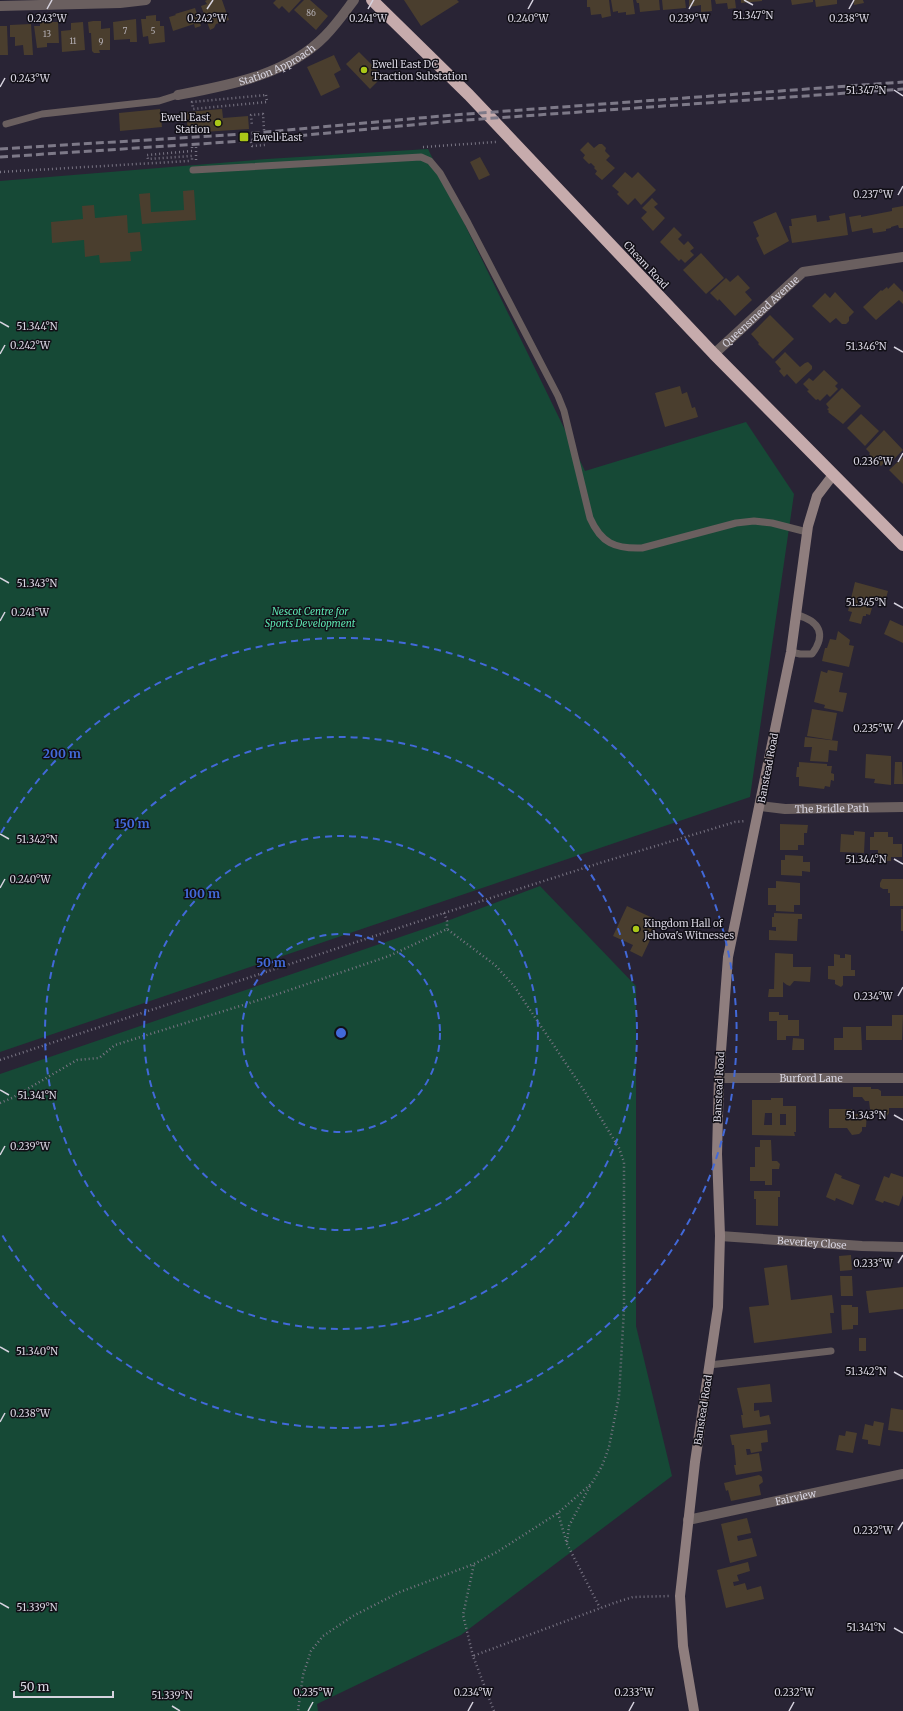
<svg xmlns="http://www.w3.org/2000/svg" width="903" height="1711" viewBox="0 0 903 1711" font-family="Merriweather,serif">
  <rect width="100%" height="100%" fill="#292435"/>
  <g fill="#164936">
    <polygon points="428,149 585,471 746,422 794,494 750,797 0,1052 0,181 267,159"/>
    <polygon points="540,886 636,986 636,1326 672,1476 461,1635 317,1704 318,1711 0,1711 0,1074 447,921"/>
  </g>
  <g fill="#4a3e2e" fill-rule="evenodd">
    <polygon points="207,0 222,0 229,20 216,24 214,28 210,30 201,6 207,4 205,1"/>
    <polygon points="276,0 301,0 289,13 282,6 279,9 273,3"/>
    <polygon points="304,0 310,0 328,16 316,30 294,10"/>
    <polygon points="404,0 457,0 459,2 421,26"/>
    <polygon points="587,0 609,0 611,16 602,18 601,14 591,15 590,7 587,7"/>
    <polygon points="611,0 633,0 635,14 626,15 626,12 618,13 618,11 613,12"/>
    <polygon points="636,0 659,0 660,10 640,12 639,3 637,3"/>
    <polygon points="662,0 685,0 686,8 663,10"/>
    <polygon points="689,0 711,0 712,11 701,12 701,5 689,7"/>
    <polygon points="715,0 735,0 736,8 728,9 727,3 716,4"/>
    <polygon points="741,0 762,0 762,1 741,3"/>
    <polygon points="791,0 813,0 813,2 792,5"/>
    <polygon points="815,0 837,0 837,4 816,7"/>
    <polygon points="853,0 863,0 864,3 854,5"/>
    <polygon points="195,8 201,26 195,28 194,24 173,31 169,17 176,15 175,14"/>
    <polygon points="156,15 156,21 160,21 160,26 164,26 165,42 149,44 148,36 143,37 141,19 146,19 146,16"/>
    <polygon points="136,19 137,42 130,42 130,39 114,40 113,22"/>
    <polygon points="93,21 101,21 101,29 110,28 110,50 99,50 100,53 94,53 92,51 91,33 89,33 88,22"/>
    <polygon points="40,22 58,22 59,43 47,43 47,47 37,48 34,26 40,26"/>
    <polygon points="83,22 85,50 62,52 61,31 71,30 71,23"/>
    <polygon points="31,24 33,55 24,55 23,45 15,46 15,37 10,37 10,25"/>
    <polygon points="0,26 7,26 8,55 0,55"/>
    <polygon points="359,52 383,76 370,89 346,64"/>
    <polygon points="334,55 341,70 334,74 340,87 321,96 307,67"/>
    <polygon points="160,109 162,127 120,131 119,113"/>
    <polygon points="222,109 223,118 248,116 249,129 188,133 186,112"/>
    <polygon points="588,142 594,148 599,144 602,144 606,148 605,151 610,156 606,160 615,168 602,180 595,174 597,171 594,168 595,167 591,163 589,164 583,158 585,155 580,150"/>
    <polygon points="480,157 490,175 479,180 470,162"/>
    <polygon points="625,172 632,178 638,172 656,190 641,205 635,198 628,205 617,194 619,192 612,186"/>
    <polygon points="194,190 196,220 142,224 139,194 150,193 151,212 184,210 183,191"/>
    <polygon points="652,198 658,204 654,207 665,218 653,231 641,218 647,212 642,208"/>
    <polygon points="94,205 95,218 127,215 128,233 140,232 142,251 130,252 131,261 100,263 99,255 85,257 84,240 52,243 51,222 83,219 82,206"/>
    <polygon points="903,206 903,228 899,228 898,225 891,227 891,228 886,229 886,231 880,232 873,233 872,228 852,232 849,217 861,215 861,217 892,211 892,208"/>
    <polygon points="776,212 789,241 764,255 756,238 759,236 753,222"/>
    <polygon points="845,213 848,235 792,243 789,226 792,226 791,219 816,215 817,222 830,220 829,216"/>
    <polygon points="674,227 682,235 678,239 684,245 688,241 694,248 690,251 694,255 685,263 681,259 679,261 660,242"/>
    <polygon points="701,253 724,278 706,294 683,270"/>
    <polygon points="738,275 750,288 745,292 752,300 735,316 719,299 718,301 710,293 726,278 730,282"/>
    <polygon points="894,283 903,292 903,304 899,300 876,320 863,307 881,290 882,291 887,287 888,289"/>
    <polygon points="835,292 854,312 849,317 849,321 846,324 842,324 836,318 830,323 812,306 825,293 830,298"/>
    <polygon points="770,315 794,339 773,359 758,344 759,343 751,334"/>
    <polygon points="785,352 800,367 805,363 808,362 812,366 812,369 796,384 787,374 784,377 779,371 781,369 775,362"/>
    <polygon points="824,370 838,383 835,386 838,389 830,397 827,394 820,401 818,399 816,400 807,391 809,390 803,384 809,378 813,381"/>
    <polygon points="680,386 682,394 687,392 692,408 695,407 698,417 665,427 655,393"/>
    <polygon points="842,388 861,406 843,424 828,412 829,411 827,409 829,408 826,404"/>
    <polygon points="861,414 879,431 865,446 847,428"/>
    <polygon points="884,430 903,450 890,463 887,460 881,466 869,454 870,453 866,449"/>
    <polygon points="903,457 903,484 889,470"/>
    <polygon points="855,582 888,591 885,602 869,598 866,607 872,608 870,615 866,614 866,616 863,616 861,624 849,621 852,612 848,611"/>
    <polygon points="890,620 903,626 903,643 884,634"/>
    <polygon points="838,631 850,640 849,645 854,646 849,667 822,661 825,648 827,648 830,639 836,640"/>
    <polygon points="828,670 843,673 839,692 847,693 843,712 824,708 825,705 814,702 821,671 827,673"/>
    <polygon points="812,709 837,713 832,740 807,736"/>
    <polygon points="805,737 838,741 837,751 829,750 828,762 810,761 812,747 804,747"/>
    <polygon points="866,754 891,756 891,785 874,783 875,779 865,778"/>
    <polygon points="799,762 827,764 827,766 832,766 831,773 834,774 834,781 831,780 830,787 825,786 824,789 799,786 799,777 796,777 797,767 799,767"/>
    <polygon points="895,762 902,762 903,784 894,784"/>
    <polygon points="780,824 808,825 807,833 804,833 804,845 798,845 798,850 780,850"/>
    <polygon points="854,831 865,832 864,853 840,852 841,834 854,835"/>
    <polygon points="874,832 888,832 888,837 893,837 893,844 902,844 902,857 891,857 891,861 884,861 884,854 878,854 878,850 870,850 870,837 874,837"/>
    <polygon points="785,855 803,856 803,862 810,862 810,872 802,871 802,876 781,875 781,860 785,860"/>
    <polygon points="882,879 903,879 903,906 890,906 890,893 888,893 888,889 883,889 880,887 880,883"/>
    <polygon points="776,881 800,883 800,905 794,905 794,912 776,911 776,905 768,905 768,888 776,888"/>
    <polygon points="627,906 659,921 642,957 630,951 633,945 613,936"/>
    <rect x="901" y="909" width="2" height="22"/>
    <polygon points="774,913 802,914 802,919 798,919 797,941 769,940 769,930 776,931 776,927 772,927 772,917 774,917"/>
    <polygon points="775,953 793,954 793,967 811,967 810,982 794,981 790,986 787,985 783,982 783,997 768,997 769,989 774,989"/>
    <polygon points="834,954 840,955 840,958 845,958 845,954 851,955 851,970 855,970 855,976 843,976 843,985 841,987 835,984 835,980 828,979 828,966 834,966"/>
    <polygon points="769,1012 779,1012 779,1015 788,1015 788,1020 799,1020 799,1036 786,1036 786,1040 777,1040 777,1021 769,1021"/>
    <polygon points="892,1015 903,1015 902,1040 866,1040 866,1026 892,1026"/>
    <polygon points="843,1027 861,1027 862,1050 834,1050 834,1038 843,1038"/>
    <polygon points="793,1038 804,1039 804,1050 792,1050"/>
    <polygon points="853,1087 871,1087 871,1089 878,1089 881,1091 881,1096 903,1096 903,1108 889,1108 889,1113 886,1117 883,1117 880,1113 874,1113 870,1109 869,1101 865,1101 862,1097 853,1097"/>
    <path d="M771,1098H783V1106H796V1132H794L795,1136L752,1135V1100H771ZM765,1113H772V1125H764ZM780,1114H786V1125H780Z"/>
    <polygon points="829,1109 852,1109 852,1114 867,1114 866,1127 862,1127 862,1131 859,1134 852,1135 847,1128 829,1128"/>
    <polygon points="760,1140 771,1140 772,1161 777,1161 780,1164 779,1169 772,1169 772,1185 765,1185 765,1181 750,1181 750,1167 755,1167 755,1147 760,1147"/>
    <polygon points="835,1173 842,1176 841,1178 860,1185 853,1205 836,1198 835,1201 826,1197"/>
    <polygon points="891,1173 903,1177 903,1195 899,1206 884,1201 883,1203 875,1200 884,1176 889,1178"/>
    <polygon points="754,1191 780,1191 780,1197 778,1197 778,1226 756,1225 756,1199 754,1199"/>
    <polygon points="851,1255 852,1270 840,1271 839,1256"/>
    <polygon points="787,1265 791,1300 832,1295 834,1313 830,1313 832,1333 754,1343 749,1307 769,1305 764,1268"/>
    <polygon points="840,1276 852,1276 853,1296 841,1296"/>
    <polygon points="903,1287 903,1309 869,1313 866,1291"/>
    <polygon points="841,1305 852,1305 852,1307 858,1307 858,1325 853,1325 853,1329 842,1330"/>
    <rect x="859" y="1338" width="7" height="13"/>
    <polygon points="770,1384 772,1402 754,1403 754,1411 759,1410 760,1417 769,1415 771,1424 743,1428 741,1415 743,1415 737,1388"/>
    <polygon points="891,1408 903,1410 903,1432 888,1430"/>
    <polygon points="874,1421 884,1423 880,1446 868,1444 868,1440 862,1439 865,1424 873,1426"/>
    <polygon points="767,1430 768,1442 761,1443 762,1451 751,1453 750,1449 746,1449 747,1455 759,1453 762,1471 736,1475 734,1465 736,1465 734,1445 732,1445 730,1435"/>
    <polygon points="846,1431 857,1433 853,1453 836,1450 839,1435 845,1436"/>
    <polygon points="759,1475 762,1477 763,1482 759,1485 761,1495 731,1501 728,1490 726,1491 724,1483"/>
    <polygon points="747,1518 751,1533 737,1536 738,1541 752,1538 757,1556 730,1563 721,1524"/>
    <polygon points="748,1562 750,1571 737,1575 739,1581 733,1582 734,1586 745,1583 747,1590 761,1586 764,1599 726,1608 717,1570"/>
  </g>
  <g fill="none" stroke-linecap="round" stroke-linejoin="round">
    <g stroke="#797584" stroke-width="2.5" stroke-dasharray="1 3" stroke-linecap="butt">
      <polygon points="266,95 267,102 193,109 192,102"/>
      <polyline points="251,142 252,146 265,145 263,114 251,115 252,126"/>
      <polyline points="192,147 192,151 147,155 148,159 192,156 192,161"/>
      <polyline points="196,147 196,160"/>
      <polyline points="423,147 496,142"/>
      <polyline points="0,172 189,161"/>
      <polyline points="444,913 447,921 447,929"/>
      <polyline points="0,1060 444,913 603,862 735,822 746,821"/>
      <polyline points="0,1103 12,1098 77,1060 99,1058 115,1045 272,996 389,956 447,929 495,965 514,986 585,1092 619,1148 624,1162 624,1309 619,1396 609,1447 602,1466 592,1483 558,1513 497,1552 474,1564 400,1592 353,1616 323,1636 311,1651 303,1675 298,1711"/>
      <polyline points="558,1513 567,1544 600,1608"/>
      <polyline points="567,1542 569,1526 590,1486"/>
      <polyline points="473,1656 463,1615 474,1564"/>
      <polyline points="494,1711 473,1656 614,1603 633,1597 670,1596"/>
    </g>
    <g stroke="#6a5f5f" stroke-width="7">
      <polyline points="6,124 42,114 159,101 178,95"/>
      <path d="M193,170L421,157L430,161L440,173L468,223L558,396L564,411L590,518C601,543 615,549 642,548L736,523L754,521L772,523L807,532"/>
      <path d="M791,652L800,654H812C827,634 819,621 797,615"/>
      <polyline points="709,1365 831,1351"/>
    </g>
    <g stroke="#6a5f5f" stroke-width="10">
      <polyline points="0,6 120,3 146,0"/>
      <path id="s1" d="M178,95C230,85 287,75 325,36C336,25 345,12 354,0"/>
      <path id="s2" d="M714,354L803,272L903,257"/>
      <path id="s3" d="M760,806L785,809L903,807"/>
      <path id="s4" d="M719,1078H903"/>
      <path id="s5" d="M720,1236L862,1246L903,1247"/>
      <path id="s6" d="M688,1520L903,1474"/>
    </g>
    <polyline stroke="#8f7e7e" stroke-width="10" points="694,1711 683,1646 680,1596 695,1462 718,1307 720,1236 717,1154 719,1078 728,957 791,652 808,526 817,496 833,475"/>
    <polyline stroke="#c6abac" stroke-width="12" points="372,0 469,95 714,354 903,545"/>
    <g stroke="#7d7988" stroke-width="3" stroke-dasharray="8 4" stroke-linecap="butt">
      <polyline points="0,149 244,134 453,115 903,82"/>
      <polyline points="0,157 244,141 453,121 903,89"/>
    </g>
  </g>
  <path fill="none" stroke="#d6d3df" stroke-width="1.5" d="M744,0L753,5M47,9L52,0M207,9L213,0M368,9L373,0M528,9L533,0M689,9L694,0M849,9L854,0M0,87L5,78M894,90L903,96M898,195L903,186M0,322L9,327M894,347L903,352M0,354L5,345M898,462L903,453M0,578L9,583M894,603L903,608M0,621L5,612M898,729L903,720M0,834L9,839M894,859L903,864M0,888L5,879M898,996L903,987M0,1090L9,1095M894,1115L903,1120M0,1155L5,1146M898,1263L903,1255M0,1347L9,1352M894,1372L903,1377M0,1422L5,1413M898,1530L903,1522M0,1603L9,1608M894,1628L903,1633M172,1706L180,1711M308,1711L313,1702M468,1711L473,1702M629,1711L634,1702M789,1711L794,1702"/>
  <g fill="none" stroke="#4269d9" stroke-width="2" stroke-dasharray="7 5">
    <circle cx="341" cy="1033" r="99"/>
    <circle cx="341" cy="1033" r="197"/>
    <circle cx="341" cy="1033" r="296"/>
    <path d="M1 833A395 395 0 1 1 1 1233"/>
  </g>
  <g fill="#aac718" stroke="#110f16" stroke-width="1.5">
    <circle cx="364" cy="70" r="4"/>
    <circle cx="218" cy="123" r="4"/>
    <rect x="239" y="132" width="10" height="10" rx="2"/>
    <circle cx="636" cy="929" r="4"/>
  </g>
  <g text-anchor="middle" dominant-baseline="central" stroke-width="3" stroke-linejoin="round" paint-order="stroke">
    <g font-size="8" fill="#b3aeb3">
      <text x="311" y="13">86</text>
      <text x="125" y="31">7</text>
      <text x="153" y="31">5</text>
      <text x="47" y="34">13</text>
      <text x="73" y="41">11</text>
      <text x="101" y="42">9</text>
    </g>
    <g font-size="10" fill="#d6d3df" stroke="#110f16">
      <text stroke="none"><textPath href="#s1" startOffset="104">Station Approach</textPath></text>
      <text transform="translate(646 265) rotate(47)">Cheam Road</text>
      <text stroke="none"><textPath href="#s2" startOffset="63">Queensmead Avenue</textPath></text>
      <text transform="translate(768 768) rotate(-79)">Banstead Road</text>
      <text stroke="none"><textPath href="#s3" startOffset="72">The Bridle Path</textPath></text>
      <text stroke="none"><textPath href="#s4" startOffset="92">Burford Lane</textPath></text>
      <text transform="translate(719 1087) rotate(-87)">Banstead Road</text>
      <text stroke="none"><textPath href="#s5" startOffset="92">Beverley Close</textPath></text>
      <text transform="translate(703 1410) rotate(-81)">Banstead Road</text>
      <text stroke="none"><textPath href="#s6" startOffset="110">Fairview</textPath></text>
    </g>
    <g font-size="10" fill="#d6d3df" stroke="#110f16" text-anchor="start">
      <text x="372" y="64">Ewell East DC<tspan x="372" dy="12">Traction Substation</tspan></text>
      <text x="210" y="117" text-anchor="end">Ewell East<tspan x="210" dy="12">Station</tspan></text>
      <text x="253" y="137">Ewell East</text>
      <text x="644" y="923">Kingdom Hall of<tspan x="644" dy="12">Jehova's Witnesses</tspan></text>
    </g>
    <g font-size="10" font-style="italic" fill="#5be1ae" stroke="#110f16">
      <text x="310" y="611">Nescot Centre for<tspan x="310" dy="12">Sports Development</tspan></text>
    </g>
  </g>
  <g font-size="10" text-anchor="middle" fill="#d6d3df" stroke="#110f16" stroke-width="3" stroke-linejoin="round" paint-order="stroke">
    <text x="753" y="19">51.347°N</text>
    <text x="47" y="22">0.243°W</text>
    <text x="528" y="22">0.240°W</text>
    <text x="207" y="22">0.242°W</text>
    <text x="368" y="22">0.241°W</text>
    <text x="689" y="22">0.239°W</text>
    <text x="849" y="22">0.238°W</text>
    <text x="30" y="82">0.243°W</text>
    <text x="866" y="94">51.347°N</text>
    <text x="873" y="198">0.237°W</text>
    <text x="37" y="330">51.344°N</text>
    <text x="30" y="349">0.242°W</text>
    <text x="866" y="350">51.346°N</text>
    <text x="873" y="465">0.236°W</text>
    <text x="37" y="587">51.343°N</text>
    <text x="866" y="606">51.345°N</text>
    <text x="30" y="616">0.241°W</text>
    <text x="873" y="732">0.235°W</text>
    <text x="37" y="843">51.342°N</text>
    <text x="866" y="863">51.344°N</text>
    <text x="30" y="883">0.240°W</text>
    <text x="873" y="1000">0.234°W</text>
    <text x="37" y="1099">51.341°N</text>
    <text x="866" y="1119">51.343°N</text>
    <text x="30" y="1150">0.239°W</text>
    <text x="873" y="1267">0.233°W</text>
    <text x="37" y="1355">51.340°N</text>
    <text x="866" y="1375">51.342°N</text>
    <text x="30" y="1417">0.238°W</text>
    <text x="873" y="1534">0.232°W</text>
    <text x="37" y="1611">51.339°N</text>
    <text x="866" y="1631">51.341°N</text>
    <text x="313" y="1696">0.235°W</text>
    <text x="473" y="1696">0.234°W</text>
    <text x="634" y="1696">0.233°W</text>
    <text x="794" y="1696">0.232°W</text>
    <text x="172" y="1699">51.339°N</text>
  </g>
  <circle cx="341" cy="1033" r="6" fill="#4269d9" stroke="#110f16" stroke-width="2"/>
  <g font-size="12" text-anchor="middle" font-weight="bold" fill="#4269d9" stroke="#110f16" stroke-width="3" stroke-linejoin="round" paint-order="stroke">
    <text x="62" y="758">200 m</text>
    <text x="132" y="828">150 m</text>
    <text x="202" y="898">100 m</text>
    <text x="271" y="967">50 m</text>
  </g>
  <path d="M14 1691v6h99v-6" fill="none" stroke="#d6d3df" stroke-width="2"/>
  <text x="20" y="1691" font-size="12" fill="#d6d3df" stroke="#110f16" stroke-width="3" paint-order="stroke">50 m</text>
</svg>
